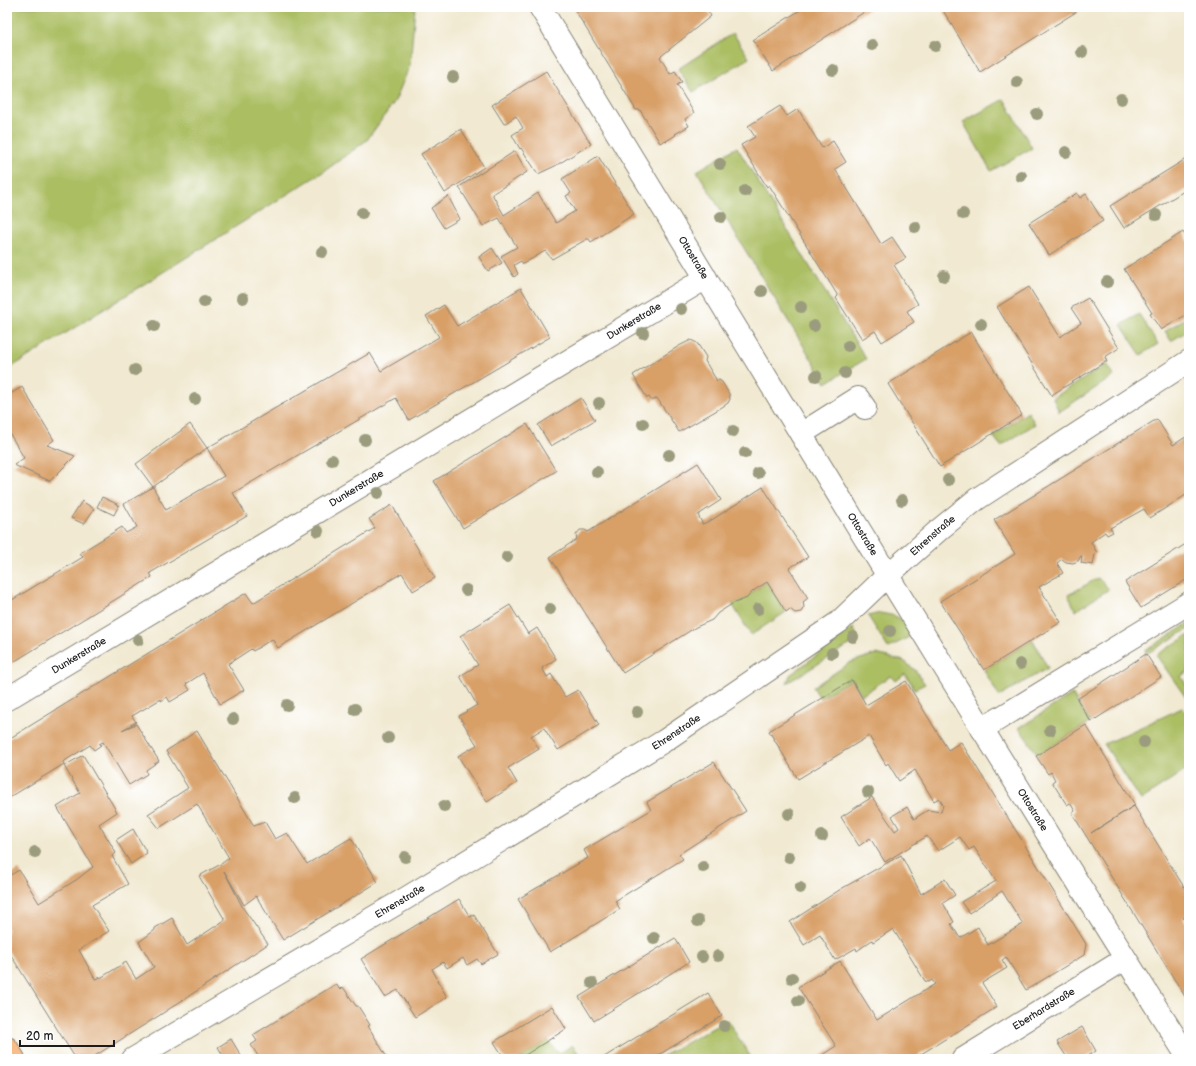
<svg xmlns="http://www.w3.org/2000/svg" width="1196" height="1066" viewBox="0 0 1196 1066" font-family="'Balsamiq Sans',sans-serif">
  <rect width="100%" height="100%" fill="#fff"/>
  <filter id="ink" filterUnits="userSpaceOnUse"><feTurbulence type="fractalNoise" baseFrequency=".025" numOctaves="2"/><feDisplacementMap in="SourceGraphic" scale="8" xChannelSelector="R" yChannelSelector="G"/><feConvolveMatrix kernelMatrix="1 2 1 2 8 2 1 2 1" color-interpolation-filters="sRGB"/></filter>
  <filter id="wash" filterUnits="userSpaceOnUse"><feTurbulence type="fractalNoise" baseFrequency=".012" numOctaves="4" result="noise"/><feDisplacementMap in="SourceGraphic" scale="16" xChannelSelector="R" yChannelSelector="G"/><feGaussianBlur stdDeviation="0.9" result="paint"/><feColorMatrix in="noise" values="0 0 0 0 0 0 0 0 0 0 0 0 0 0 0 0 0 1.4 0 .05"/><feComposite in="paint" operator="in"/></filter>
  <g filter="url(#wash)">
    <rect width="100%" height="100%" fill="#f1e9d1"/>
    <g fill="#abbe62" stroke="#646d3f">
      <polygon points="7,7 415,7 415,8 410,65 395,101 367,140 326,170 7,370"/>
      <polygon points="733,33 749,58 693,92 678,69"/>
      <polygon points="1004,99 1032,148 991,171 963,122"/>
      <polygon points="737,147 866,359 826,383 697,171"/>
      <polygon points="1139,314 1158,344 1141,355 1121,325"/>
      <polygon points="1189,316 1189,330 1171,341 1165,331"/>
      <polygon points="1107,364 1114,376 1059,412 1053,398"/>
      <polygon points="1028,412 1035,424 1001,446 993,436"/>
      <polygon points="1098,578 1109,589 1076,611 1068,595"/>
      <path d="M767,582L786,612L751,635L732,604C746,599 754,590 767,582Z"/>
      <path d="M880,613C898,616 905,617 911,636L888,648L868,616Z"/>
      <polygon points="1189,623 1189,629 1146,654 1145,651"/>
      <polygon points="853,628 859,639 787,683 790,675"/>
      <polygon points="1189,635 1189,671 1181,676 1189,690 1189,702 1156,655"/>
      <polygon points="1033,640 1048,668 999,696 984,670"/>
      <polygon points="876,654 904,661 915,670 925,684 915,689 905,674 896,681 891,676 862,695 852,679 820,698 813,687 851,662"/>
      <polygon points="1072,694 1090,722 1038,755 1019,728"/>
      <polygon points="1182,708 1189,715 1189,768 1141,800 1104,744"/>
      <polygon points="727,1020 752,1059 657,1059"/>
      <polygon points="548,1040 559,1054 572,1045 583,1059 519,1059"/>
    </g>
    <g id="blocks">
      <g fill="#d89f66">
        <polygon points="573,7 706,7 711,16 660,57 670,74 675,71 682,82 677,85 694,113 685,119 689,126 675,134 676,135 666,141 665,140 660,143 640,110 636,110"/>
        <polygon points="805,7 872,7 773,71 753,40"/>
        <polygon points="941,7 1084,7 980,72"/>
        <polygon points="546,71 591,144 555,166 538,174 521,148 520,149 512,135 523,128 516,116 504,124 492,105"/>
        <polygon points="780,106 787,116 798,109 822,148 833,141 846,162 835,169 881,244 892,237 906,258 894,265 918,304 907,311 914,322 882,342 875,331 862,339 836,298 838,296 769,185 767,187 741,145 755,137 748,126"/>
        <polygon points="461,129 484,167 445,193 421,154"/>
        <polygon points="515,151 527,172 492,194 504,215 538,193 556,223 575,211 566,196 571,193 562,179 598,156 634,214 591,242 589,239 587,239 552,259 545,251 523,264 521,261 514,265 518,274 514,277 501,256 517,247 499,218 483,226 459,187 480,173 480,174"/>
        <polygon points="1189,157 1189,188 1124,228 1110,206"/>
        <polygon points="1077,193 1080,198 1086,194 1103,221 1049,255 1029,223"/>
        <polygon points="448,196 460,219 444,228 431,208"/>
        <polygon points="1183,232 1189,242 1189,313 1161,330 1150,314 1152,313 1124,269"/>
        <polygon points="492,248 502,263 488,271 479,257"/>
        <polygon points="1029,287 1060,337 1081,323 1071,308 1088,298 1119,348 1105,357 1107,362 1105,362 1053,394 1052,396 997,307"/>
        <polygon points="521,288 550,337 409,420 396,398 233,493 247,516 150,573 152,577 7,666 7,592 12,600 83,557 80,553 122,527 126,533 137,527 124,504 153,487 166,510 224,476 207,448 370,353 381,371 439,337 426,316 444,305 457,326"/>
        <polygon points="971,332 1022,415 940,467 888,384"/>
        <polygon points="691,340 697,343 706,357 705,361 717,381 719,380 722,382 729,394 730,399 728,403 719,409 679,432 657,398 652,401 649,397 647,398 633,375 679,346"/>
        <polygon points="22,387 54,440 47,445 75,456 50,481 14,465 24,458 7,429 7,396"/>
        <polygon points="581,398 595,420 551,446 538,425"/>
        <polygon points="1157,419 1173,445 1189,435 1189,493 1150,518 1144,509 1110,528 1113,532 1107,535 1105,532 1091,542 1097,553 1095,554 1093,565 1081,563 1082,556 1081,556 1078,561 1073,563 1066,562 1062,559 1057,563 1063,573 1039,587 1061,622 984,670 940,601 1015,554 994,520"/>
        <polygon points="190,424 207,448 153,487 136,464"/>
        <polygon points="527,424 556,471 463,528 434,481"/>
        <polygon points="698,463 721,500 698,515 702,523 702,524 710,521 763,487 808,557 789,568 808,598 803,602 804,607 801,612 795,613 790,609 786,612 767,582 753,591 747,598 732,604 718,613 712,620 696,627 623,673 550,557 577,539 576,535 580,530 585,530 588,532"/>
        <polygon points="102,497 119,505 114,515 97,507"/>
        <polygon points="82,501 94,509 84,524 71,518"/>
        <polygon points="392,505 435,578 413,591 402,573 278,648 272,639 253,651 251,649 228,664 244,690 220,704 203,673 186,684 190,690 170,702 167,697 161,701 161,699 132,716 136,722 122,730 136,724 159,761 146,770 147,774 129,785 103,742 99,744 101,745 94,750 90,745 63,762 64,764 7,799 7,740 246,593 253,603 375,528 369,519"/>
        <polygon points="1189,542 1189,578 1141,608 1125,582"/>
        <polygon points="510,605 528,634 537,628 556,659 542,668 547,677 551,674 565,697 578,690 599,725 558,750 544,728 531,736 539,749 508,768 517,783 487,802 458,756 477,745 459,716 477,705 460,676 478,665 460,636"/>
        <polygon points="1146,654 1161,677 1091,722 1077,699"/>
        <polygon points="852,680 866,705 906,681 948,750 961,742 1086,944 1084,955 1026,990 1006,957 1002,960 1007,968 982,983 997,1007 913,1059 816,1059 836,1046 798,987 840,961 877,1020 935,984 932,980 929,982 925,981 893,929 873,942 872,940 857,951 856,948 835,960 820,935 804,945 790,922 841,889 901,855 921,894 945,879 955,895 943,903 954,922 951,924 960,938 978,927 988,945 1023,924 1002,891 969,913 961,902 996,881 974,847 969,850 960,837 938,851 927,836 885,862 870,838 859,846 841,817 872,797 895,831 899,828 892,816 907,807 914,819 928,810 941,812 943,805 939,798 934,801 915,770 899,781 888,763 886,765 869,736 798,779 769,731"/>
        <polygon points="1086,725 1135,805 1091,833 1134,806 1184,887 1189,884 1189,915 1183,918 1189,927 1189,1003 1072,813 1075,811 1070,803 1067,805 1052,782 1055,780 1051,772 1048,774 1036,756"/>
        <polygon points="197,731 254,826 265,822 275,839 287,833 307,864 351,838 378,882 283,940 256,896 244,905 224,871 243,908 268,944 160,1015 90,1059 74,1056 7,949 7,877 19,870 39,903 76,880 93,867 57,807 80,793 64,766 83,755 117,812 99,824 116,853 112,856 128,884 92,905 109,931 79,950 95,979 102,977 126,962 136,979 154,967 139,942 155,930 155,928 172,918 187,945 225,920 199,876 221,864 229,858 197,804 159,828 148,814 188,788 166,751"/>
        <polygon points="714,762 746,811 679,854 683,859 615,901 620,909 550,952 518,899 588,858 584,850 651,810 647,802"/>
        <polygon points="133,829 147,853 131,864 116,840"/>
        <polygon points="459,899 470,917 474,915 498,954 481,964 477,959 467,965 463,958 447,968 443,962 432,969 438,980 437,980 447,997 415,1017 398,990 385,997 361,959"/>
        <polygon points="675,938 689,962 594,1021 579,997"/>
        <polygon points="336,984 340,990 343,987 356,1006 358,1006 370,1025 368,1026 388,1059 260,1059 251,1045 257,1041 253,1035"/>
        <polygon points="708,993 722,1016 652,1059 601,1059"/>
        <polygon points="552,1006 566,1029 519,1059 505,1059 494,1042"/>
        <polygon points="1082,1027 1096,1051 1083,1059 1068,1059 1057,1042"/>
        <polygon points="231,1039 243,1059 225,1059 218,1047"/>
      </g>
    </g>
  </g>
  <g filter="url(#ink)">
    <use href="#blocks" fill-opacity="0" stroke="#868276" stroke-width="1"/>
    <g fill="none" stroke-linecap="round" stroke-linejoin="round">
      <defs>
        <g id="minor">
          <path id="s1" d="M540,7C755,358 968,711 1189,1059"/>
          <polyline points="801,434 858,398 865,408"/>
          <path id="s2" d="M7,699L706,278"/>
          <polyline points="982,729 1189,603"/>
          <path id="s3" d="M133,1059L403,900L664,741L839,622L887,576L940,529L977,499L1189,361"/>
          <path id="s4" d="M963,1059L1125,959"/>
        </g>
        <polyline id="major" points="7,1048 14,1059"/>
      </defs>
      <use href="#minor" stroke="#868276" stroke-width="24"/>
      <use href="#major" stroke="#868276" stroke-width="24"/>
      <use href="#minor" stroke="#fff" stroke-width="22"/>
      <use href="#major" stroke="#f8bd89" stroke-width="22"/>
    </g>
    <g fill="#9b9c7d">
      <circle cx="872" cy="45" r="6"/>
      <circle cx="935" cy="46" r="6"/>
      <circle cx="1082" cy="52" r="6"/>
      <circle cx="833" cy="70" r="6"/>
      <circle cx="453" cy="77" r="6"/>
      <circle cx="1017" cy="82" r="6"/>
      <circle cx="1121" cy="99" r="6"/>
      <circle cx="1037" cy="114" r="6"/>
      <circle cx="1066" cy="152" r="6"/>
      <circle cx="720" cy="164" r="6"/>
      <circle cx="1021" cy="176" r="6"/>
      <circle cx="745" cy="191" r="6"/>
      <circle cx="362" cy="213" r="6"/>
      <circle cx="963" cy="214" r="6"/>
      <circle cx="1156" cy="215" r="6"/>
      <circle cx="721" cy="217" r="6"/>
      <circle cx="915" cy="227" r="6"/>
      <circle cx="322" cy="252" r="6"/>
      <circle cx="944" cy="276" r="6"/>
      <circle cx="1107" cy="282" r="6"/>
      <circle cx="762" cy="291" r="6"/>
      <circle cx="243" cy="298" r="6"/>
      <circle cx="204" cy="302" r="6"/>
      <circle cx="801" cy="307" r="6"/>
      <circle cx="681" cy="309" r="6"/>
      <circle cx="981" cy="324" r="6"/>
      <circle cx="154" cy="326" r="6"/>
      <circle cx="814" cy="326" r="6"/>
      <circle cx="643" cy="333" r="6"/>
      <circle cx="848" cy="346" r="6"/>
      <circle cx="135" cy="370" r="6"/>
      <circle cx="845" cy="373" r="6"/>
      <circle cx="816" cy="376" r="6"/>
      <circle cx="195" cy="399" r="6"/>
      <circle cx="599" cy="403" r="6"/>
      <circle cx="643" cy="424" r="6"/>
      <circle cx="733" cy="431" r="6"/>
      <circle cx="365" cy="440" r="6"/>
      <circle cx="745" cy="453" r="6"/>
      <circle cx="669" cy="455" r="6"/>
      <circle cx="332" cy="460" r="6"/>
      <circle cx="597" cy="472" r="6"/>
      <circle cx="758" cy="473" r="6"/>
      <circle cx="948" cy="480" r="6"/>
      <circle cx="378" cy="493" r="6"/>
      <circle cx="902" cy="500" r="6"/>
      <circle cx="318" cy="531" r="6"/>
      <circle cx="507" cy="557" r="6"/>
      <circle cx="466" cy="590" r="6"/>
      <circle cx="550" cy="609" r="6"/>
      <circle cx="758" cy="609" r="6"/>
      <circle cx="890" cy="631" r="6"/>
      <circle cx="853" cy="637" r="6"/>
      <circle cx="138" cy="640" r="6"/>
      <circle cx="832" cy="653" r="6"/>
      <circle cx="1020" cy="664" r="6"/>
      <circle cx="287" cy="705" r="6"/>
      <circle cx="355" cy="709" r="6"/>
      <circle cx="637" cy="712" r="6"/>
      <circle cx="233" cy="719" r="6"/>
      <circle cx="1050" cy="730" r="6"/>
      <circle cx="388" cy="738" r="6"/>
      <circle cx="1144" cy="742" r="6"/>
      <circle cx="868" cy="792" r="6"/>
      <circle cx="295" cy="798" r="6"/>
      <circle cx="444" cy="806" r="6"/>
      <circle cx="789" cy="814" r="6"/>
      <circle cx="822" cy="836" r="6"/>
      <circle cx="35" cy="852" r="6"/>
      <circle cx="405" cy="857" r="6"/>
      <circle cx="789" cy="857" r="6"/>
      <circle cx="703" cy="867" r="6"/>
      <circle cx="800" cy="888" r="6"/>
      <circle cx="698" cy="921" r="6"/>
      <circle cx="654" cy="938" r="6"/>
      <circle cx="718" cy="956" r="6"/>
      <circle cx="702" cy="957" r="6"/>
      <circle cx="792" cy="978" r="6"/>
      <circle cx="592" cy="983" r="6"/>
      <circle cx="798" cy="1001" r="6"/>
      <circle cx="724" cy="1026" r="6"/>
    </g>
  </g>
  <g text-anchor="middle" dominant-baseline="central" stroke-width="3" stroke-linejoin="round" paint-order="stroke">
    <g font-size="10" fill="#1c1c1c" stroke="#fff">
      <text stroke="none"><textPath href="#s1" startOffset="294">Ottostraße</textPath></text>
      <text stroke="none"><textPath href="#s2" startOffset="732">Dunkerstraße</textPath></text>
      <text stroke="none"><textPath href="#s2" startOffset="408">Dunkerstraße</textPath></text>
      <text stroke="none"><textPath href="#s1" startOffset="618">Ottostraße</textPath></text>
      <text stroke="none"><textPath href="#s3" startOffset="958">Ehrenstraße</textPath></text>
      <text stroke="none"><textPath href="#s2" startOffset="84">Dunkerstraße</textPath></text>
      <text stroke="none"><textPath href="#s3" startOffset="634">Ehrenstraße</textPath></text>
      <text stroke="none"><textPath href="#s1" startOffset="942">Ottostraße</textPath></text>
      <text stroke="none"><textPath href="#s3" startOffset="310">Ehrenstraße</textPath></text>
      <text stroke="none"><textPath href="#s4" startOffset="95">Eberhardstraße</textPath></text>
    </g>
  </g>
  <rect width="1196" height="1066" fill="none" stroke="#fff" stroke-width="24"/>
  <path d="M20 1040v6h94v-6" fill="none" stroke="#1c1c1c" stroke-width="2"/>
  <text x="26" y="1040" font-size="12" fill="#1c1c1c" stroke="#ffffff" stroke-width="3" paint-order="stroke">20 m</text>
</svg>
